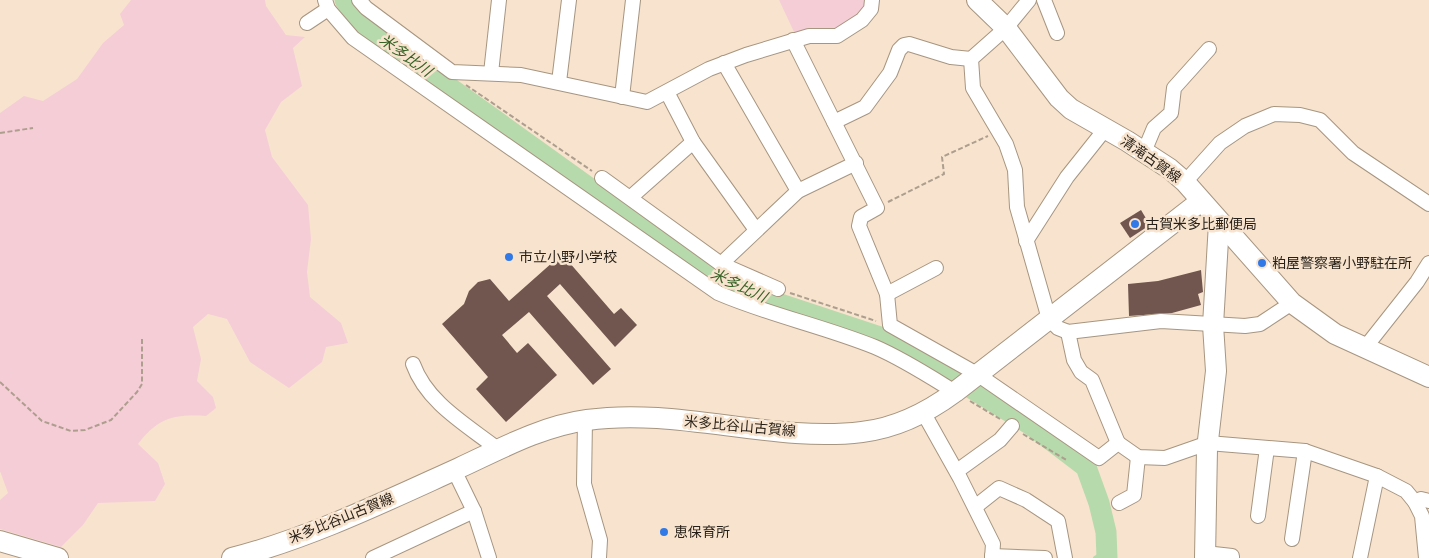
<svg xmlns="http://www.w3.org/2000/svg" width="1429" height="558" viewBox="0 0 1429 558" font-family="Mulish,'Noto Sans JP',sans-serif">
  <rect width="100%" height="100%" fill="#f8e4ce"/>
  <g fill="#f5cdd7">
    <path d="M131,0H265L266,6L286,35L305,37L293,48L302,86L281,102L265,130L272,157L308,205L311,239L307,272L310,297L341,323L348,343L326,347L322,362L289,388L250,362L227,319L208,314L193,327L201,359L197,381L213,397L216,408L206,416C174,414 158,418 138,444L158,463L165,484L155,501L98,503L83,525L61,547L0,529V500L8,493L0,471V113L24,96L43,101L77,79L103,43L124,25L120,14Z"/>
    <polygon points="779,0 868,0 866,8 834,33 795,34"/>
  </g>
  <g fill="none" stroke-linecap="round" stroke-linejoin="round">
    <polyline stroke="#b7daac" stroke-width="4" points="1095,558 1106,551"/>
    <polyline stroke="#b7daac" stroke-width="21" points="345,0 364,26 404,51 439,80 698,266 733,286 765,299 883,338 947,373 1031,425 1086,467 1099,503 1106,532 1107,558"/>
  </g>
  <g fill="#70564f">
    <polygon points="1141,210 1150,225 1130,238 1120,223"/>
    <polygon points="562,254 614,314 621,308 637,325 615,347 560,284 547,296 611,369 593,385 529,312 502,335 517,353 528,343 557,375 506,422 476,389 488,377 442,324 464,304 469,291 478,282 490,279 509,301"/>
    <polygon points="1201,270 1203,292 1198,294 1201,305 1172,313 1129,316 1128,284 1158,281"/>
  </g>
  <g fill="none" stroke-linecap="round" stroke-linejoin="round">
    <defs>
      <g id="street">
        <path d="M325,0L328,9L353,38L718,293C769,315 823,326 875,347C903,359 929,376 955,392"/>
        <polyline points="359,0 366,8 452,72 521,75 647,102 709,69 746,55 809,36 837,36 862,20 871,9 872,0"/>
        <polyline points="1029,0 1006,28 971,59 973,88 1006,144 1015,170 1017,207 1049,319 1058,328 1068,332 1161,321 1245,326 1260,324 1292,303"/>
        <polyline points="1044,0 1057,33"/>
        <polyline points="307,23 328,9"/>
        <polyline points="793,40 877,208 861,217 859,226 887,294 890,325 977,374 1099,458 1118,443 1138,457 1165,458 1208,443 1305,451 1377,476 1406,491 1415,502 1421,499 1429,501"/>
        <polyline points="724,63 798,191"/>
        <polyline points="491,73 499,0"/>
        <polyline points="559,82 569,0"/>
        <polyline points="667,92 693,142 756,230"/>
        <polyline points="622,97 633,0"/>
        <polyline points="834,122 865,107 890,73 899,50 904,45 909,44 951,57 971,59"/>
        <polyline points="1144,152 1154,128 1171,113 1174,88 1209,49"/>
        <polyline points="602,178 721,264 778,289"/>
        <polyline points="1185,182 1220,143 1245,126 1274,114 1300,115 1320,120 1353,153 1429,204"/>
        <polyline points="631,197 693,142"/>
        <polyline points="1026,241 1067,177 1106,128"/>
        <polyline points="721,264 798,191 856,163"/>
        <polyline points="887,294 936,268"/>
        <polyline points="1068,332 1074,360 1081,372 1092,380 1118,443"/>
        <polyline points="1364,349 1417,282 1429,263"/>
        <path d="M413,364C427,403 467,425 499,450"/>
        <polyline points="923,412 960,478 993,544 992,558"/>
        <polyline points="585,420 584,484 600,540 599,558"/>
        <polyline points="454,470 474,511 489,558"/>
        <polyline points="957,471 1000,440 1012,426"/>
        <polyline points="1415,502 1422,516 1426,558"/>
        <polyline points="1119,503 1134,495 1138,457"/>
        <polyline points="975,507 999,488 1026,500 1058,521 1065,558"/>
        <polyline points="1258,516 1267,448"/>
        <polyline points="1292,539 1305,451"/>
        <polyline points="1205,553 1232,556 1232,558"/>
        <polyline points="992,556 1045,558"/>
        <polyline points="373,558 474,511"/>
        <polyline points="1360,558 1377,476"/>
      </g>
      <g id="secondary">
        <polyline points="977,0 1006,28 1059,98 1071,109 1127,141 1170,169 1185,182 1292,303 1335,334 1429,377"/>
        <polyline points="0,541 58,558"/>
        <path d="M232,558C310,538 386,501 459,468C500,449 542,426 587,420C678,407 773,443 862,432C896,428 928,412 955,392L1201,201"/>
        <polyline points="1205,558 1207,449 1216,371 1213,325 1219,223"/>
      </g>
    </defs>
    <use href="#street" stroke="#a79580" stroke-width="16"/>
    <use href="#secondary" stroke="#a79580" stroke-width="22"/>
    <g stroke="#ad9e8d" stroke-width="2" stroke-dasharray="5 2.5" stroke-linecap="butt">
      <polyline points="466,85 592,171"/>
      <polyline points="0,133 33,128"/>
      <polyline points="888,202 944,174 942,157 988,136"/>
      <polyline points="790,293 876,321"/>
      <polyline points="0,382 42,421 71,431 85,430 111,420 137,392 142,384 142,339"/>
      <polyline points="970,401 1000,419"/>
      <polyline points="1023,434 1068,461"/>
    </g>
    <use href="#street" stroke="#fff" stroke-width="14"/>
    <use href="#secondary" stroke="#fff" stroke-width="20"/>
  </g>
  <g fill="#3179e6" stroke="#f8e4ce" stroke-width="2">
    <circle cx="1135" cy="224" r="5"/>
    <circle cx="509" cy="257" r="5"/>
    <circle cx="1262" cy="263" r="5"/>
    <circle cx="664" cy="532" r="5"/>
  </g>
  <g text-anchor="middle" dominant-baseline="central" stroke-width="5" stroke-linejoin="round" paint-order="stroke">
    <g font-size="14" fill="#261f17" stroke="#f8e4ce">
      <text transform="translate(1151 159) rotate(35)">清滝古賀線</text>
      <text transform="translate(740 426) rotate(5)">米多比谷山古賀線</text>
      <text transform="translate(341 518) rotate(-22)">米多比谷山古賀線</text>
    </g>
    <g font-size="14" fill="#261f17" stroke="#f8e4ce" text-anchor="start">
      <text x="1145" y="224">古賀米多比郵便局</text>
      <text x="519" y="257">市立小野小学校</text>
      <text x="1272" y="263">粕屋警察署小野駐在所</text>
      <text x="674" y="532">恵保育所</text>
    </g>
    <g font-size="15" font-style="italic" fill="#366226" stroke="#f8e4ce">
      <text transform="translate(406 55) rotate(36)">米多比川</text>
      <text transform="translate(739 285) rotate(25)">米多比川</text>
    </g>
  </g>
</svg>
